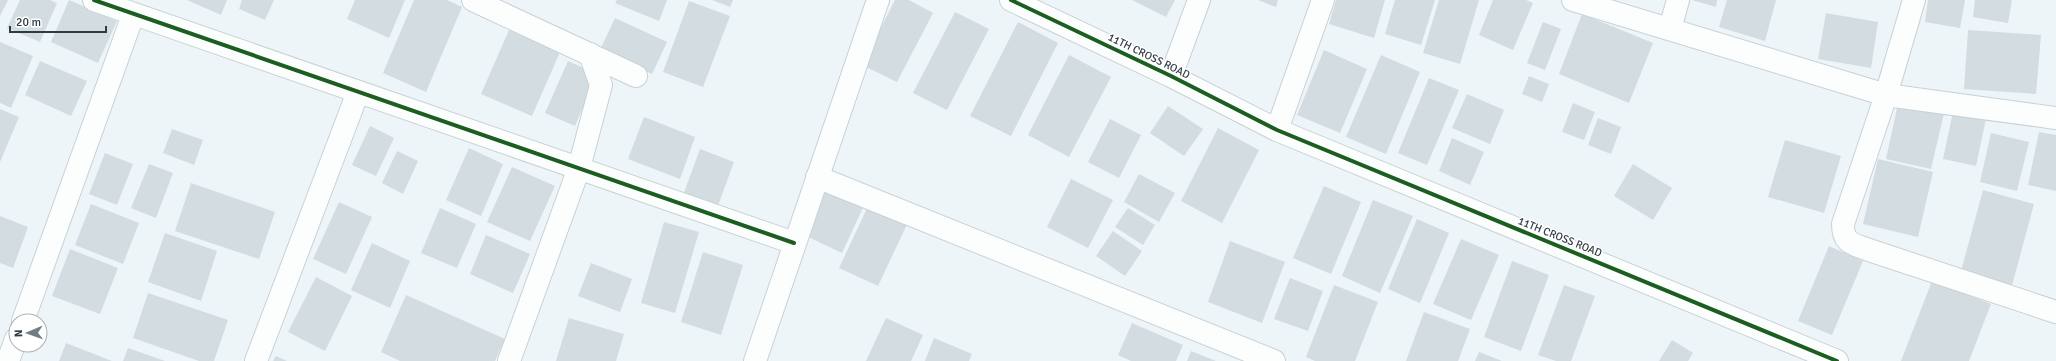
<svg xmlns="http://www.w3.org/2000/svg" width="2056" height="361" viewBox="0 0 2056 361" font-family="Signika,sans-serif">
  <rect width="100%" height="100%" fill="#eef5f9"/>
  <g fill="#d3dce1">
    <polygon points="0,0 8,0 0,16"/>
    <polygon points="20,0 50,0 57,3 40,42 7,28"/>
    <polygon points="69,0 117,21 98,63 51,42"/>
    <polygon points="187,0 227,0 221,15"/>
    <polygon points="242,0 274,0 265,20 239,9"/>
    <polygon points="355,0 405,0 389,38 347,19"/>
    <polygon points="414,0 447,0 462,7 426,92 383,73"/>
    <polygon points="617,0 667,0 659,21 615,3"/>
    <polygon points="712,0 733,0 730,7"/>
    <polygon points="895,0 909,0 933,13 897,82 862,65"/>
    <polygon points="1132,0 1175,0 1166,17"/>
    <polygon points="1258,0 1278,0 1276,7"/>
    <polygon points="1336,0 1385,0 1374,38 1329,24"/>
    <polygon points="1395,0 1435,0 1421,45 1385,34"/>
    <polygon points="1439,0 1479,0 1460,64 1423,53"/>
    <polygon points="1493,0 1526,0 1533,3 1513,50 1479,35"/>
    <polygon points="1692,0 1717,0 1716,7"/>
    <polygon points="1727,0 1776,0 1765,41 1719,27"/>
    <polygon points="1928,0 1965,0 1960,28 1925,22"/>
    <polygon points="1975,0 2012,0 2008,23 1973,17"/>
    <polygon points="689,1 730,16 703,87 663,72"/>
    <polygon points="955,12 989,29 947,110 913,93"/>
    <polygon points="1826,13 1878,22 1871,68 1818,59"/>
    <polygon points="1582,14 1653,43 1629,103 1559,74"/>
    <polygon points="615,18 667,42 652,74 600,50"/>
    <polygon points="1018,22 1058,43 1011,136 970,116"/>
    <polygon points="1543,22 1561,29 1545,70 1527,63"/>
    <polygon points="509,30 560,52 532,116 481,94"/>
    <polygon points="1968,30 2041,35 2036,94 1964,89"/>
    <polygon points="0,42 33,56 11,108 0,103"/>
    <polygon points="1324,50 1367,69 1340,133 1297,115"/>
    <polygon points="1069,55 1111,77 1069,157 1028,135"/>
    <polygon points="1381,55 1420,72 1386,154 1346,137"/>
    <polygon points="40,61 87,81 71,116 25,95"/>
    <polygon points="568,61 597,74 575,126 545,113"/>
    <polygon points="1529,76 1549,84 1542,102 1522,94"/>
    <polygon points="1429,78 1459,90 1427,165 1398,153"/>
    <polygon points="1467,94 1504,110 1490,144 1452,128"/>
    <polygon points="1899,99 1945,109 1931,169 1886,159"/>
    <polygon points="1573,103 1595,112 1584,140 1562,132"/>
    <polygon points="1168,106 1203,129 1184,156 1150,133"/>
    <polygon points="1954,107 1987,114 1976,166 1943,159"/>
    <polygon points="0,109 19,117 0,162"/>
    <polygon points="644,117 695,137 680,179 628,159"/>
    <polygon points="1598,118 1621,127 1611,154 1588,145"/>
    <polygon points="1110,119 1141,135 1119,178 1088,162"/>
    <polygon points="370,126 394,138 376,176 352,165"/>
    <polygon points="1218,128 1259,150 1222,223 1181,201"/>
    <polygon points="172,129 203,140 194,165 163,153"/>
    <polygon points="2039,132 2056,135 2056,191 2028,185"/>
    <polygon points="1991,133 2029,142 2017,191 1980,182"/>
    <polygon points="1452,138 1484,152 1470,185 1439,171"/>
    <polygon points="1785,140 1841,156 1824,213 1768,197"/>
    <polygon points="469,148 503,164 481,216 446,200"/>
    <polygon points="700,149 734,162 716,211 682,198"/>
    <polygon points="397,151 418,161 403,194 382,183"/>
    <polygon points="105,153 133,164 117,205 89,194"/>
    <polygon points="1878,159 1933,172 1918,237 1863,224"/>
    <polygon points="149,164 173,173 156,218 131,208"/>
    <polygon points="1633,164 1672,188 1653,220 1614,196"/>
    <polygon points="512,167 555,186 530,241 487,222"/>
    <polygon points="1139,174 1175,193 1159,222 1124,202"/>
    <polygon points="1071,179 1113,200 1088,248 1047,227"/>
    <polygon points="826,182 866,201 842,253 802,234"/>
    <polygon points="191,183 275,212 259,259 175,231"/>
    <polygon points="1324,186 1361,202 1331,274 1293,258"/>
    <polygon points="1983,190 2034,204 2011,289 1960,275"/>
    <polygon points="1373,200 1413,216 1380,293 1342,276"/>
    <polygon points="339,202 372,217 346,274 313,259"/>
    <polygon points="870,202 909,220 878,286 839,268"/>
    <polygon points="91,204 139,223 123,264 75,245"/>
    <polygon points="440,208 476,224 457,268 421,253"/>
    <polygon points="1128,208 1155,225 1143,245 1115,227"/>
    <polygon points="0,216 28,227 13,268 0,263"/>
    <polygon points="1417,219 1449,233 1420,303 1388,289"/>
    <polygon points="664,222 699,232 675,313 641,303"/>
    <polygon points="1113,231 1142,251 1125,276 1096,256"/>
    <polygon points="165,233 217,251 201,301 148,282"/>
    <polygon points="486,235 530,254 513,293 470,274"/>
    <polygon points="1461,239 1499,255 1471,320 1433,304"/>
    <polygon points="1230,241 1285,262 1262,323 1208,302"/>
    <polygon points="372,243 410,261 390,308 351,290"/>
    <polygon points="1829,246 1863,261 1832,335 1798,321"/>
    <polygon points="70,249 118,268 100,314 52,296"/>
    <polygon points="703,252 743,265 721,335 681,322"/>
    <polygon points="1512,261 1549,275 1521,351 1484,337"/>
    <polygon points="591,263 632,279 620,312 578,296"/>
    <polygon points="316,277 352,296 325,351 288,332"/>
    <polygon points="1290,278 1323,291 1308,331 1274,319"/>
    <polygon points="1932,281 1991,304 1969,361 1901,361"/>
    <polygon points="1334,285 1378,302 1355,361 1315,361 1306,357"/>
    <polygon points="1564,285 1595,296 1571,361 1556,361 1538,355"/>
    <polygon points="148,293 228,320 214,361 199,361 133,338"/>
    <polygon points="406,295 505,339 495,361 400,361 381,352"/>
    <polygon points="1424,312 1470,329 1458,361 1406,361"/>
    <polygon points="569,318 624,334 616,361 556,361"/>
    <polygon points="886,318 923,335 911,361 866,361"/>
    <polygon points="1132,323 1183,345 1176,361 1131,361 1118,355"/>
    <polygon points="934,338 972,354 969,361 925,361"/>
    <polygon points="1672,340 1693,353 1688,361 1659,361"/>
    <polygon points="66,343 112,361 59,361"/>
    <polygon points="128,348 165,361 123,361"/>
    <polygon points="1191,351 1216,361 1187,361"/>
    <polygon points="1479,352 1502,361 1475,361"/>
    <polygon points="276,356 287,361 273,361"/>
  </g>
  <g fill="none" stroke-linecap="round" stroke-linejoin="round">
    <defs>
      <g id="street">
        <polyline points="94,0 794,243"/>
        <polyline points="473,0 636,76"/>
        <polyline points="1011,0 1171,76 1277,130 1837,361"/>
        <polyline points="1573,0 1886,95 2056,118"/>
        <path d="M1914,0L1886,95L1843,224C1843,244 1853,244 1869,250L2056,312"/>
        <polyline points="1670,29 1678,0"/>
        <polyline points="1171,76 1199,0"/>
        <polyline points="1277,130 1323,0"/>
        <polyline points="817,177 1274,361"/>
        <polyline points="23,321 133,15"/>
        <polyline points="8,361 16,339"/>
        <polyline points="256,361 358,92"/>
        <polyline points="509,361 579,168 601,85 590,54"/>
        <polyline points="755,361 878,0"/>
      </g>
    </defs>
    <use href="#street" stroke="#c8d1d6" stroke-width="24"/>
    <use href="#street" stroke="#fcfefe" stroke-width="22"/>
    <defs>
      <g id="cycleway">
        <polyline points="94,0 794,243"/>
        <polyline points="1011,0 1171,76 1277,130 1837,361"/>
      </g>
    </defs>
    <use href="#cycleway" stroke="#fff" stroke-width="6"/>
    <use href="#cycleway" stroke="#1b5e20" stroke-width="4"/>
  </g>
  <g text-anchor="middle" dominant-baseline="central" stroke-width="3" stroke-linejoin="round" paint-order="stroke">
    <g font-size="11" fill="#2e3b43" stroke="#fff">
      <text transform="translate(1149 56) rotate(26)">11TH CROSS ROAD</text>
      <text transform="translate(1560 237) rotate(22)">11TH CROSS ROAD</text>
    </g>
  </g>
  <g transform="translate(28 333) rotate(268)"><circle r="19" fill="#ffffff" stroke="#abb1b4"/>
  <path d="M0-3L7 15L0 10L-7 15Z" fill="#717c83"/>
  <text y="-6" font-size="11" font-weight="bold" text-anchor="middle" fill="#2e3b43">N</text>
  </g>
  <path d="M10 26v6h96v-6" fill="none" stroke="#2e3b43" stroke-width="2"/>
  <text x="16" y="26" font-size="12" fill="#2e3b43" stroke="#ffffff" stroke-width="3" paint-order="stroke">20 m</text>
</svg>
